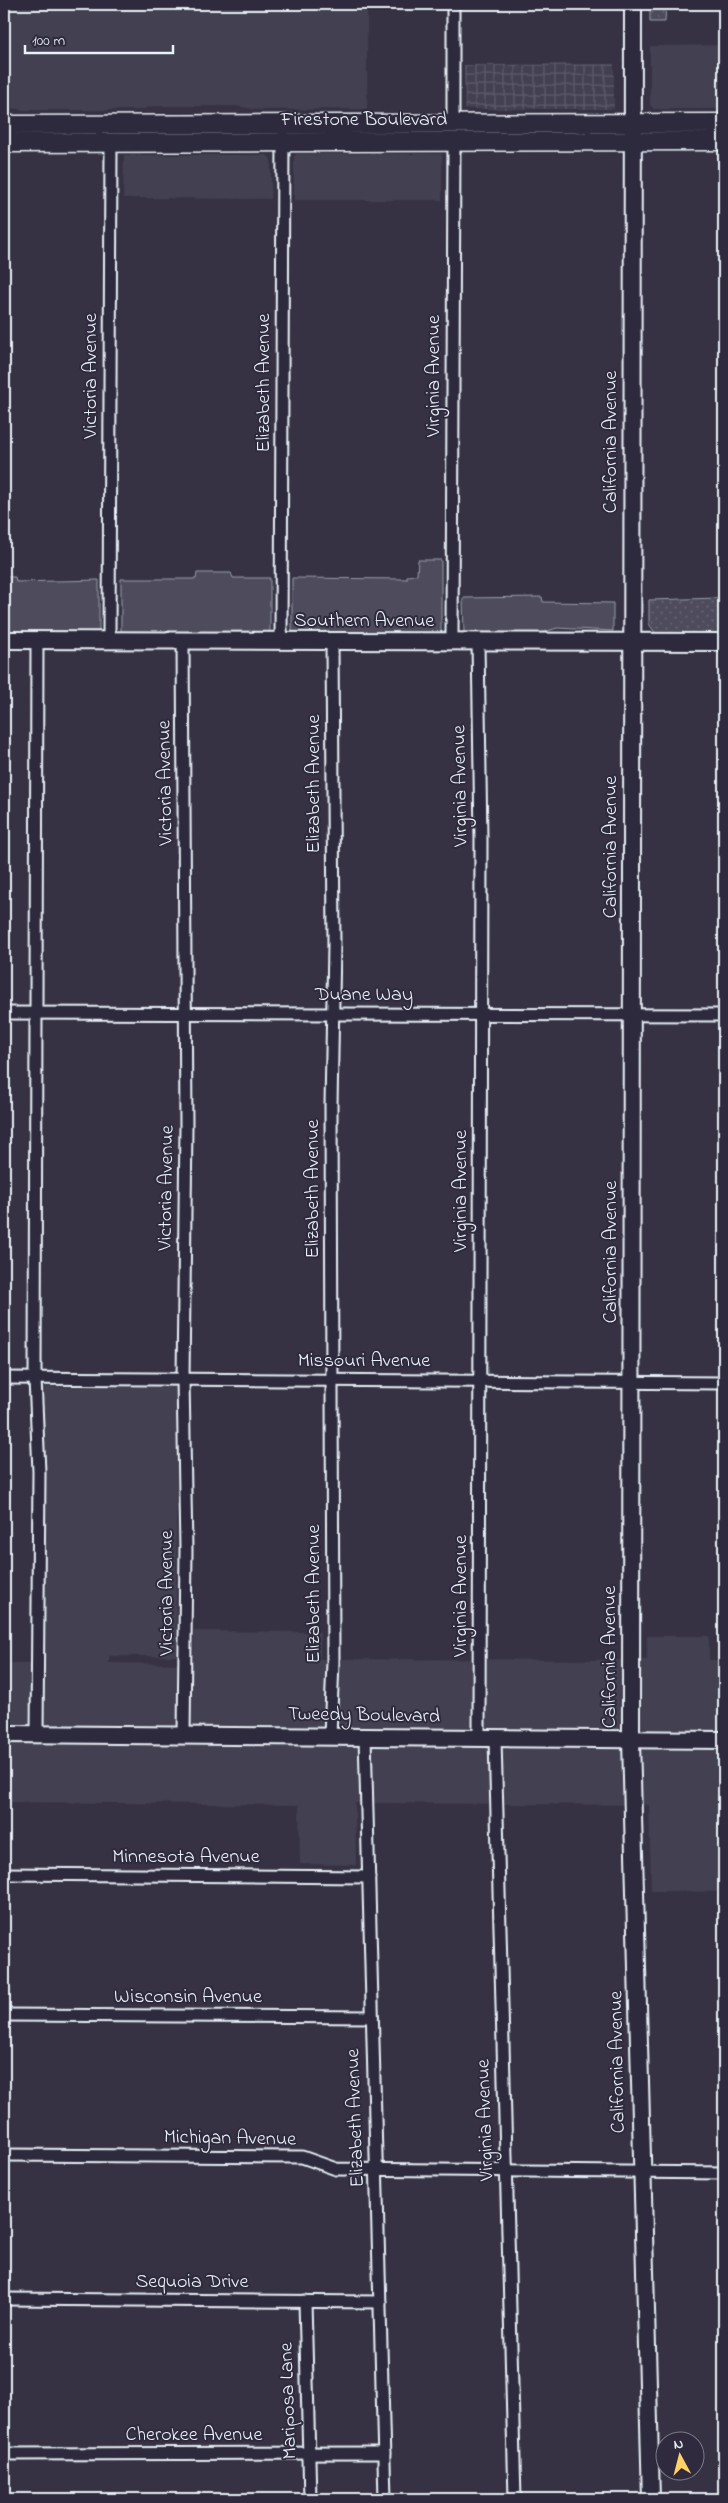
<svg xmlns="http://www.w3.org/2000/svg" width="728" height="2503" viewBox="0 0 728 2503" font-family="'Indie Flower',sans-serif">
  <defs>
    <pattern id="industrial-grid" width="8" height="8" patternUnits="userSpaceOnUse" patternTransform="scale(1.25)"><rect width="8" height="8" fill="#433f51"/><path d="M0 4h8M4 0v8" fill="none" stroke="#5e5b6b"/></pattern>
    <pattern id="grass-dots" width="8" height="8" patternUnits="userSpaceOnUse" patternTransform="scale(1.25)"><rect width="8" height="8" fill="#4d4b5c"/><path d="M2 2h.1M6 6h.1" fill="none" stroke="#676574" stroke-width="1.8" stroke-linecap="round"/></pattern>
  </defs>
  <rect width="100%" height="100%" fill="#363244"/>
  <filter id="ink" filterUnits="userSpaceOnUse"><feTurbulence type="fractalNoise" baseFrequency=".02" numOctaves="2"/><feDisplacementMap in="SourceGraphic" scale="10" xChannelSelector="R" yChannelSelector="G"/><feConvolveMatrix kernelMatrix="1 2 1 2 8 2 1 2 1" color-interpolation-filters="sRGB"/></filter>
  <g filter="url(#ink)">
    <g fill="#433f51">
      <polygon points="4,4 367,4 367,109 257,110 236,106 154,106 139,110 23,110 4,107"/>
      <polygon points="724,45 724,109 654,109 650,105 650,46"/>
      <polygon points="296,154 442,154 442,200 294,200 294,156"/>
      <polygon points="124,155 267,155 271,159 271,199 123,198"/>
      <polygon points="177,1386 176,1656 109,1656 109,1663 193,1664 194,1631 320,1632 320,1659 647,1660 647,1636 709,1636 709,1660 724,1660 724,1892 651,1891 649,1805 355,1803 356,1865 300,1864 299,1805 4,1802 4,1663 44,1663 42,1387"/>
    </g>
    <polygon fill="url(#industrial-grid)" points="614,64 614,109 465,109 464,65"/>
    <g fill="url(#grass-dots)" stroke="#9a9eaa">
      <polygon points="650,4 666,4 665,22 650,22"/>
      <polygon points="720,598 720,603 724,603 724,634 656,634 649,624 649,600"/>
    </g>
    <g fill="#4d4b5c" stroke="#9a9eaa">
      <polygon points="418,560 441,560 441,633 292,632 292,578 407,579 407,576 417,575"/>
      <polygon points="197,573 231,573 233,578 270,578 270,632 121,632 121,579 196,579"/>
      <polygon points="4,577 15,577 16,582 99,580 99,632 4,631"/>
      <polygon points="542,597 543,602 613,603 613,631 557,628 541,633 464,633 463,598"/>
    </g>
    <g fill="none" stroke-linecap="round" stroke-linejoin="round">
      <defs>
        <g id="street">
          <polyline points="453,4 453,123"/>
          <polyline points="109,640 111,142"/>
          <polyline points="183,641 186,1127 183,1379 186,1550 184,1735"/>
          <polyline points="281,641 283,136"/>
          <polyline points="452,642 454,140"/>
          <polyline points="478,642 481,839 479,1739"/>
          <polyline points="4,1013 724,1015"/>
          <polyline points="4,1378 724,1383"/>
          <polyline points="37,1734 39,1472 35,1379 37,640"/>
          <polyline points="330,1736 333,1662 331,1106 334,945 332,642"/>
          <polyline points="365,1736 385,2499"/>
          <polyline points="495,1739 515,2499"/>
          <polyline points="4,1874 369,1877"/>
          <polyline points="4,2015 372,2017"/>
          <polyline points="4,2155 302,2157 336,2169 724,2173"/>
          <polyline points="4,2299 380,2302"/>
          <polyline points="305,2301 310,2499"/>
          <polyline points="4,2454 384,2453"/>
        </g>
        <g id="secondary">
          <polyline points="633,4 631,1740 651,2499"/>
          <polyline points="4,640 724,642"/>
          <polyline points="4,1734 724,1740"/>
        </g>
        <g id="primary">
          <polyline points="4,125 724,123"/>
          <polyline points="4,143 724,141"/>
        </g>
      </defs>
      <use href="#street" stroke="#e8f1f8" stroke-width="15"/>
      <use href="#secondary" stroke="#e8f1f8" stroke-width="20"/>
      <use href="#primary" stroke="#e8f1f8" stroke-width="21"/>
      <use href="#street" stroke="#2f2a3d" stroke-width="11"/>
      <use href="#secondary" stroke="#2f2a3d" stroke-width="16"/>
      <use href="#primary" stroke="#2f2a3d" stroke-width="18"/>
    </g>
  </g>
  <g text-anchor="middle" dominant-baseline="central" stroke-width="4" stroke-linejoin="round" paint-order="stroke">
    <g font-size="20" fill="#e8f1f8" stroke="#2f2a3d">
      <text x="364" y="120">Firestone Boulevard</text>
      <text transform="translate(91 376) rotate(-90)">Victoria Avenue</text>
      <text transform="translate(434 376) rotate(-90)">Virginia Avenue</text>
      <text transform="translate(264 383) rotate(-90)">Elizabeth Avenue</text>
      <text transform="translate(611 442) rotate(-90)">California Avenue</text>
      <text x="364" y="621">Southern Avenue</text>
      <text transform="translate(166 783) rotate(-91)">Victoria Avenue</text>
      <text transform="translate(314 784) rotate(-90)">Elizabeth Avenue</text>
      <text transform="translate(461 786) rotate(-91)">Virginia Avenue</text>
      <text transform="translate(611 847) rotate(-90)">California Avenue</text>
      <text x="364" y="995">Duane Way</text>
      <text transform="translate(167 1188) rotate(-89)">Victoria Avenue</text>
      <text transform="translate(313 1189) rotate(-90)">Elizabeth Avenue</text>
      <text transform="translate(461 1191) rotate(-90)">Virginia Avenue</text>
      <text transform="translate(611 1252) rotate(-90)">California Avenue</text>
      <text x="364" y="1361">Missouri Avenue</text>
      <text transform="translate(167 1593) rotate(-90)">Victoria Avenue</text>
      <text transform="translate(314 1594) rotate(-90)">Elizabeth Avenue</text>
      <text transform="translate(461 1596) rotate(-90)">Virginia Avenue</text>
      <text transform="translate(610 1657) rotate(-90)">California Avenue</text>
      <text transform="translate(364 1716) rotate(1)">Tweedy Boulevard</text>
      <text x="186" y="1857">Minnesota Avenue</text>
      <text x="188" y="1997">Wisconsin Avenue</text>
      <text transform="translate(618 2062) rotate(-91)">California Avenue</text>
      <text transform="translate(356 2118) rotate(-92)">Elizabeth Avenue</text>
      <text transform="translate(486 2120) rotate(-92)">Virginia Avenue</text>
      <text transform="translate(230 2139) rotate(1)">Michigan Avenue</text>
      <text x="192" y="2282">Sequoia Drive</text>
      <text transform="translate(289 2401) rotate(-92)">Mariposa Lane</text>
      <text x="194" y="2435">Cherokee Avenue</text>
    </g>
  </g>
  <rect width="728" height="2503" fill="none" stroke="#2f2a3d" stroke-width="20"/>
  <rect x="10" y="10" width="708" height="2483" fill="none" stroke="#e8f1f8" stroke-width="2" filter="url(#ink)"/>
  <g transform="translate(680 2456) rotate(353)"><circle r="24" fill="#2f2a3d" stroke="#797a88"/>
  <path d="M0-4L9 19L0 12L-9 19Z" fill="#ffd166"/>
  <text y="-8" font-size="14" font-weight="bold" text-anchor="middle" fill="#e8f1f8">N</text>
  </g>
  <path d="M25 45v8h148v-8" fill="none" stroke="#e8f1f8" stroke-width="2.5"/>
  <text x="32" y="45" font-size="15" fill="#e8f1f8" stroke="#2f2a3d" stroke-width="4" paint-order="stroke">100 m</text>
</svg>
